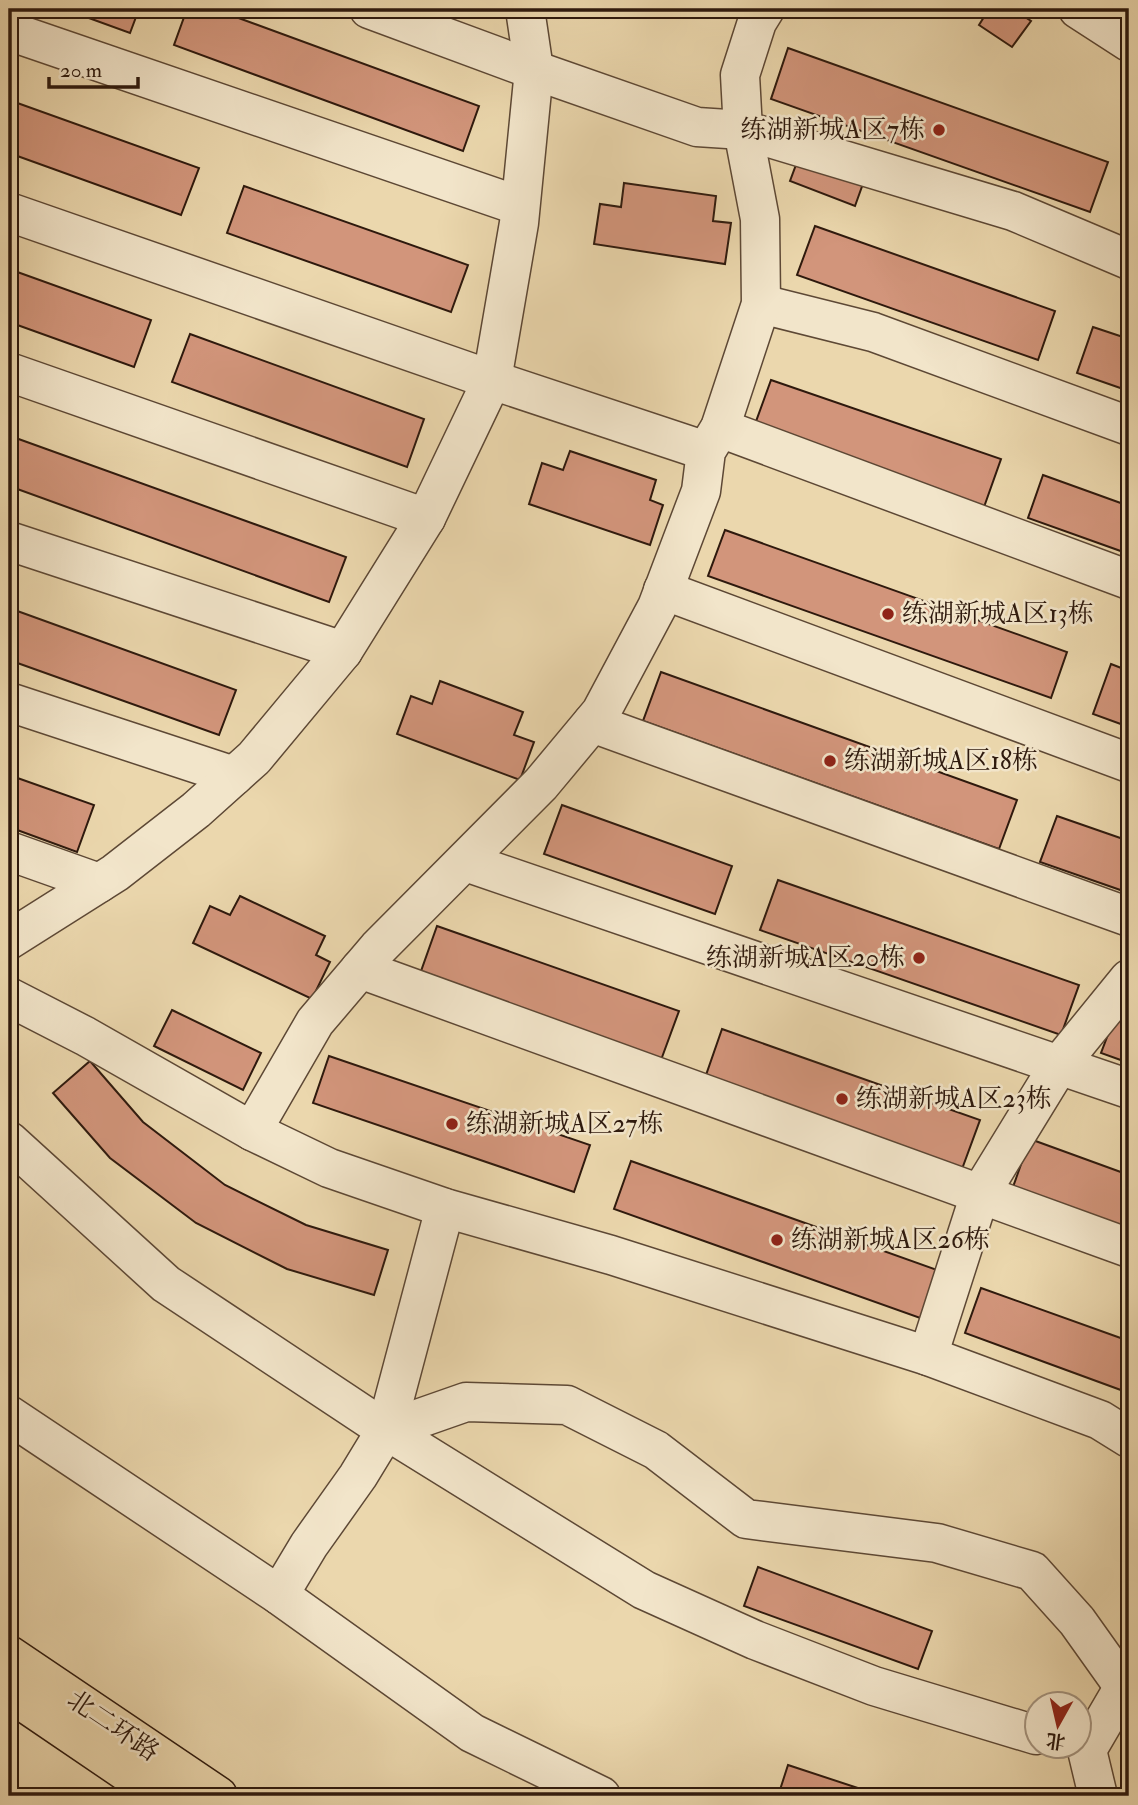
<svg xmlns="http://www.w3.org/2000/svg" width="1138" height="1805" viewBox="0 0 1138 1805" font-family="'IM FELL Double Pica','Noto Serif SC',serif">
  <rect width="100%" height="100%" fill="#ebd7ad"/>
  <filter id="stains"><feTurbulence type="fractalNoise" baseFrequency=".00286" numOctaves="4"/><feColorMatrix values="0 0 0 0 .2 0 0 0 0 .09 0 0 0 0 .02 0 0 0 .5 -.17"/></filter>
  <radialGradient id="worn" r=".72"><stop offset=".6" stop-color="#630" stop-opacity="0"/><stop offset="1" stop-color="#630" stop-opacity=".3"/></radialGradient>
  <g fill="#d2957b" stroke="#2e190d" stroke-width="2">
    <polygon points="64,9 139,9 130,33"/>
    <polygon points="187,9 214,9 479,106 463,151 174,45"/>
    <polygon points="940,9 958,9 952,17"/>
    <polygon points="989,9 1013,9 1031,21 1012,47 979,25"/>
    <polygon points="788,48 1108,162 1090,212 771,99"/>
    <polygon points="9,100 199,168 181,215 9,153"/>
    <polygon points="800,154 865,178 855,206 790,181"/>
    <polygon points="624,183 716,196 713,221 731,223 725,264 594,244 600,204 621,207"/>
    <polygon points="244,186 468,265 451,312 227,233"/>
    <polygon points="815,226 1055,311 1038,360 797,275"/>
    <polygon points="9,269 151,320 134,367 9,322"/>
    <polygon points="1093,327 1129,339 1129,391 1077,373"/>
    <polygon points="190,334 424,419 407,467 172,382"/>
    <polygon points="771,380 1001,459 984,507 754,427"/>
    <polygon points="13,437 346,557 329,602 9,486 9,449"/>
    <polygon points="570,451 656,480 650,500 663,505 650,545 529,504 542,463 563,470"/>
    <polygon points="1043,475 1129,506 1129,554 1028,518"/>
    <polygon points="725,530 1067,652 1051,698 708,576"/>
    <polygon points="9,608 236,690 219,735 9,660"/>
    <polygon points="1111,664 1129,671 1129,727 1093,714"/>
    <polygon points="661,672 1017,800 999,849 643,721"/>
    <polygon points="440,681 523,712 514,735 534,742 520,780 397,734 411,696 432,704"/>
    <polygon points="9,775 94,805 77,852 9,827"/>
    <polygon points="562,805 732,866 715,914 544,854"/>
    <polygon points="1057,816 1129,841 1129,893 1040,862"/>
    <polygon points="778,880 1079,985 1061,1035 760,930"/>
    <polygon points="240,896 325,936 316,955 330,962 312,999 193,943 210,906 230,915"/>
    <polygon points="437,926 679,1011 661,1060 420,974"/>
    <polygon points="1120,1003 1129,1007 1129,1063 1101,1053"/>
    <polygon points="172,1010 261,1053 243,1090 154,1046"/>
    <polygon points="722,1029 980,1120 962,1169 705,1078"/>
    <polygon points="329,1056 590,1145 574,1192 313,1103"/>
    <polygon points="90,1061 143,1122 225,1185 306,1225 388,1250 374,1295 287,1269 196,1223 110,1158 53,1093"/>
    <polygon points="1030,1139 1129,1175 1129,1229 1013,1187"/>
    <polygon points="631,1161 940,1271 923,1319 614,1209"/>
    <polygon points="981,1288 1129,1341 1129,1393 965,1333"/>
    <polygon points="758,1567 932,1631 918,1669 744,1606"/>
    <polygon points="788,1765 873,1793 895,1796 778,1796"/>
  </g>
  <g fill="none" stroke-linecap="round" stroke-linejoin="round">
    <defs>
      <g id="minor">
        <polyline points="369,9 534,70 697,127 743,130 1013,211 1129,260"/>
        <polyline points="1078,9 1129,42"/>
        <polyline points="9,31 520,206"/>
        <polyline points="9,212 492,380 706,451"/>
        <polyline points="761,304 873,332 1129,426"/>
        <polyline points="9,372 426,518"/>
        <polyline points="720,428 1129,580"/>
        <polyline points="9,541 343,651"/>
        <polyline points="663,590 1129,763"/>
        <polyline points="9,702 234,776"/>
        <polyline points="592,723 1129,917"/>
        <polyline points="9,851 99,883"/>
        <polyline points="466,862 1129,1089"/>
        <polyline points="9,940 115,873 196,810 254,758 343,651 426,518 492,380 519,223 534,70 525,9"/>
        <polyline points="360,969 1129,1248"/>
        <polyline points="9,997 85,1036 252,1131 329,1168 445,1208 611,1255 928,1356 1100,1420 1129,1438"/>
        <polyline points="252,1131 315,1022 378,948 541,784 601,712 657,607 701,491 706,451 720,428 761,304 760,219 743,130 740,75 757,22 765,9"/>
        <polyline points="9,1141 166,1284 386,1430 644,1590 755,1640 874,1686 1036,1735"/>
        <polyline points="928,1356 980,1194 1059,1065 1129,979"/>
        <polyline points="9,1415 279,1595 472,1733 601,1796"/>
        <polyline points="386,1430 466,1402 567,1405 656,1450 746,1519 937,1543 1032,1571 1077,1621 1124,1687"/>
        <polyline points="279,1595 309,1545 358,1476 386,1430 445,1208"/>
        <polyline points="1098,1796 1087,1750 1129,1678"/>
      </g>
      <g id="major">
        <polyline points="9,1655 218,1796"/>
        <polyline points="9,1692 162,1796"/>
      </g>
    </defs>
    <use href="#minor" stroke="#5d4835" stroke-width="41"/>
    <use href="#major" stroke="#2e190d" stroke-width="41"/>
    <use href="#minor" stroke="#f2e5ca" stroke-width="38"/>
    <use href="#major" stroke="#ebd7ad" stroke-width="38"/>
  </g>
  <g fill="#8f2418" stroke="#f2e5ca" stroke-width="2.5">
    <circle cx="939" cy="130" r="7"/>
    <circle cx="888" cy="614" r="7"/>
    <circle cx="830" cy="761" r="7"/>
    <circle cx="919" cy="958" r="7"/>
    <circle cx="842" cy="1099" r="7"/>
    <circle cx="452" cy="1124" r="7"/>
    <circle cx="777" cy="1240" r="7"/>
  </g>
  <g text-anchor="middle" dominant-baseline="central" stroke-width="5" stroke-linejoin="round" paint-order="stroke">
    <g font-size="26" fill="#2e190d" stroke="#f2e5ca" text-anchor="start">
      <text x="925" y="130" text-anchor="end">练湖新城A区7栋</text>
      <text x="902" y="614">练湖新城A区13栋</text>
      <text x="844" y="761">练湖新城A区18栋</text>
      <text x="905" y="958" text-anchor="end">练湖新城A区20栋</text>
      <text x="856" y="1099">练湖新城A区23栋</text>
      <text x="466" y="1124">练湖新城A区27栋</text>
      <text x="791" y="1240">练湖新城A区26栋</text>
    </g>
    <g font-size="26" fill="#2e190d" stroke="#f2e5ca">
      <text transform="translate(113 1726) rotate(34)">北二环路</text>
    </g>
  </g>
  <rect width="1138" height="1805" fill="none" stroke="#ebd7ad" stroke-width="35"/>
  <rect x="10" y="10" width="1117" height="1784" fill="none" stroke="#2e190d" stroke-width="3.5"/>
  <rect x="18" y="18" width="1103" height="1770" fill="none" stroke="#2e190d" stroke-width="2"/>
  <g transform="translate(1058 1725) rotate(188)"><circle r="33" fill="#f2e5ca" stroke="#a4937e" stroke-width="2"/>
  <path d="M0-5L12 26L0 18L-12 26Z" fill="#8f2418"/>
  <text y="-10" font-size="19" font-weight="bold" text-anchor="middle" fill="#2e190d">北</text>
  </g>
  <path d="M49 77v10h89v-10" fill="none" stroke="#2e190d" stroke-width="3.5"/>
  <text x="60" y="77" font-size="21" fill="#2e190d" stroke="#f2e5ca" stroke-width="5" paint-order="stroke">20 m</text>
  <rect width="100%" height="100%" filter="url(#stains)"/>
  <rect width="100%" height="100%" fill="url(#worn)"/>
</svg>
